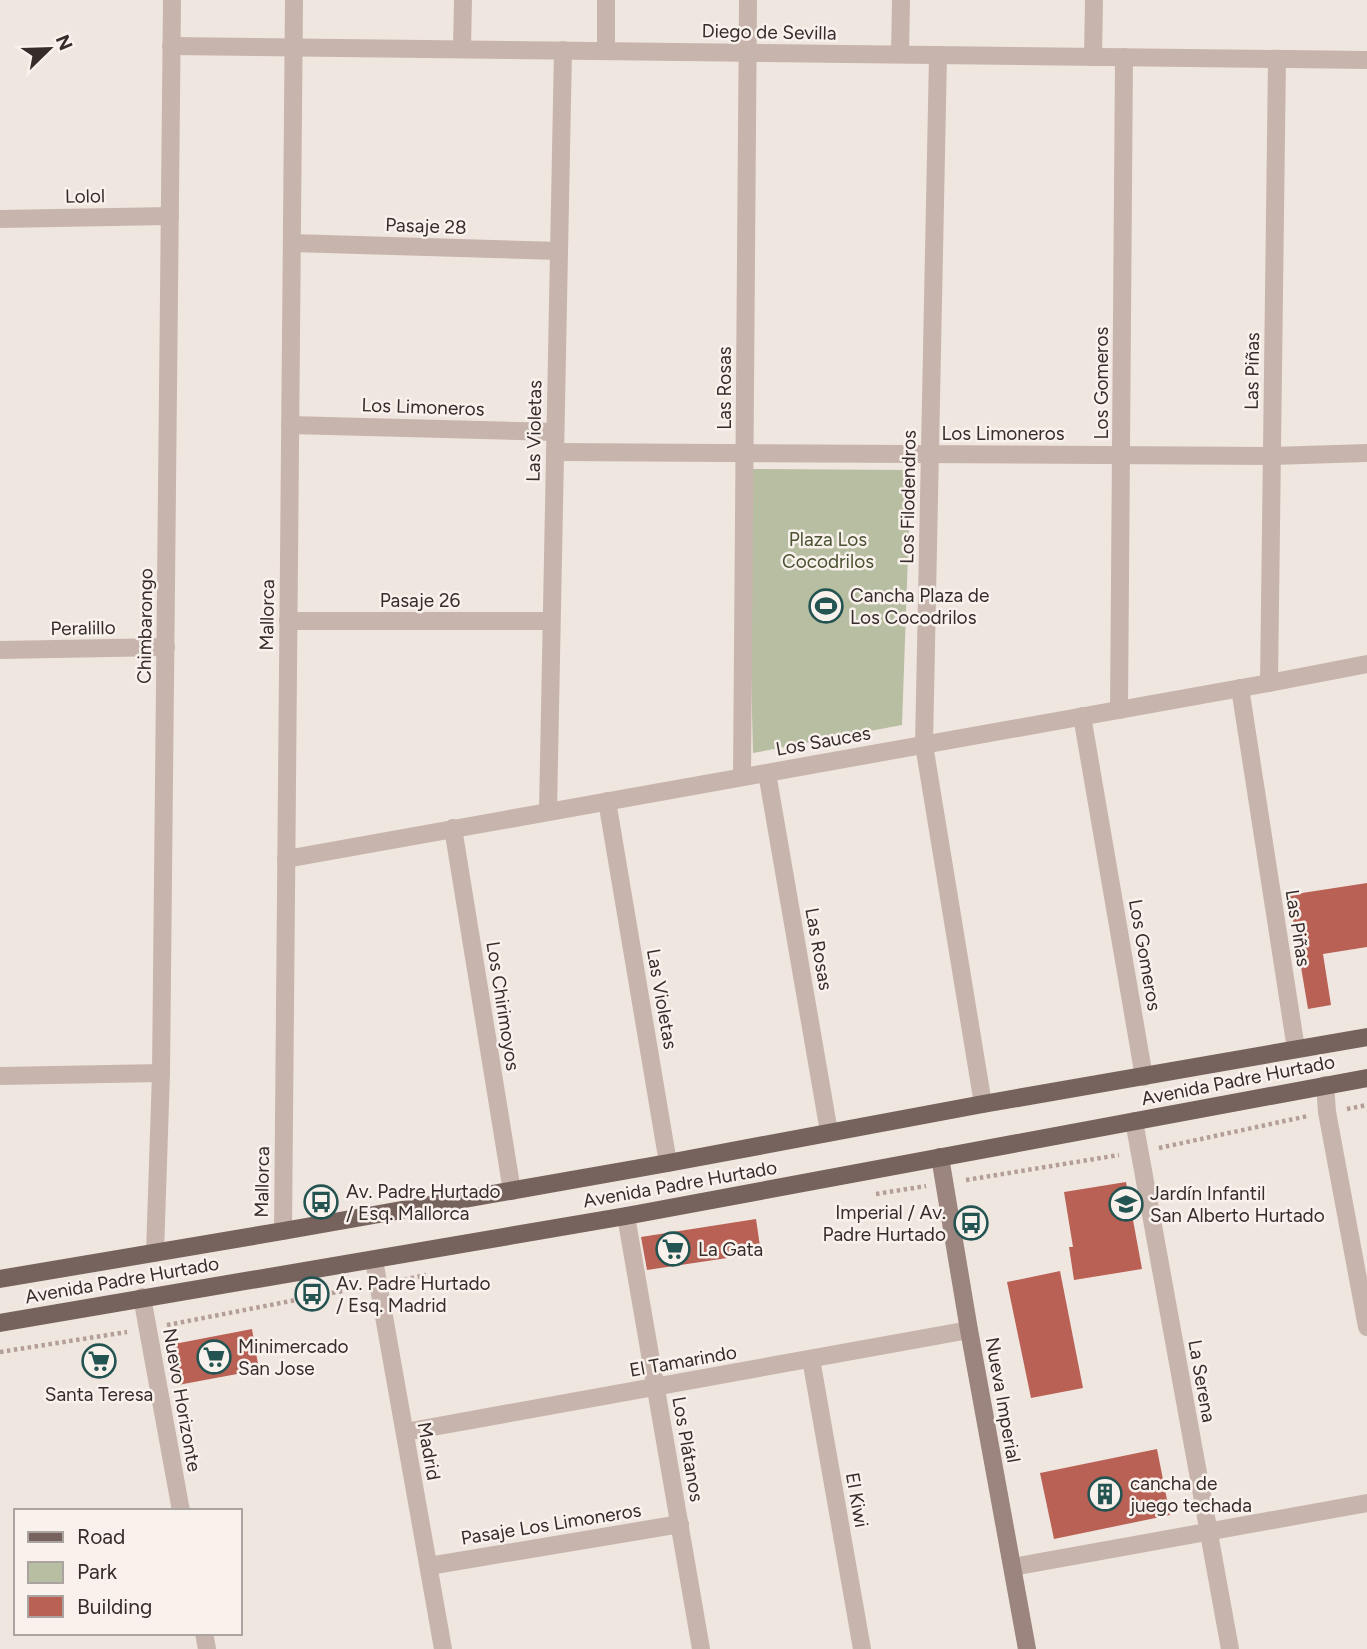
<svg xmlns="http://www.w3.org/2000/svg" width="1367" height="1649" viewBox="0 0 1367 1649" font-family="Figtree,sans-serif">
  <rect width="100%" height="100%" fill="#f0e6e0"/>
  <polygon fill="#b8bea1" points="746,469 911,470 902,725 753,753"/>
  <g fill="#b96155">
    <polygon points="1367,883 1367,947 1323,954 1331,1005 1308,1009 1289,895"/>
    <polygon points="1126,1182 1142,1269 1074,1280 1069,1247 1073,1247 1064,1192"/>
    <polygon points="756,1219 761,1253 647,1270 641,1237"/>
    <polygon points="1060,1271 1083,1388 1031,1398 1007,1282"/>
    <polygon points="252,1329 259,1370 178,1385 169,1345"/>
    <polygon points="1157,1449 1170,1515 1054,1539 1040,1473"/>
  </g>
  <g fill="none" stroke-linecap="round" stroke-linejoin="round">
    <g stroke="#b39f97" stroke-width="4.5" stroke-dasharray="3.5 3.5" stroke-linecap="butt">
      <polyline points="1347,1109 1367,1105"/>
      <polyline points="1159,1148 1308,1116"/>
      <polyline points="966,1180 1119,1155"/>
      <polyline points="876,1194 926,1186"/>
      <polyline points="397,1281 426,1275"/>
      <polyline points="167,1325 358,1288"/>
      <polyline points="0,1352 127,1332"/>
    </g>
    <g stroke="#c7b5ad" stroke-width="18">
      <polyline points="171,46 1367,60"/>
      <polyline points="462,49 463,0"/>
      <polyline points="606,51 606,0"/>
      <polyline points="900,54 901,0"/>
      <polyline points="938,55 924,745 983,1104"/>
      <polyline points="1093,57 1094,0"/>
      <polyline points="0,219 170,216"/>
      <polyline points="292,243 559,251"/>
      <polyline points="290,425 555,432"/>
      <polyline points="555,452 1272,456 1367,453"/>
      <polyline points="288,621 551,621"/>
      <polyline points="0,650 166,647"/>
      <polyline points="1269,683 1277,59"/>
      <polyline points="1240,688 1296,1049"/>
      <polyline points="1119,710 1124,57"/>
      <polyline points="1082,716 1144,1077"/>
      <polyline points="767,773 829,1132"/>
      <polyline points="742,777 748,0"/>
      <polyline points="607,801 668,1163"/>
      <polyline points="548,811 563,50"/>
      <polyline points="453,828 512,1191"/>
      <polyline points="286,859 1269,683 1367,664"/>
      <polyline points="0,1076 161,1073"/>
      <polyline points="1325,1085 1327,1112 1367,1327"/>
      <polyline points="1134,1121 1230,1649"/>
      <polyline points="626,1216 701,1649"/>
      <polyline points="283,1231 294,0"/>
      <polyline points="155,1253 161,1073 172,0"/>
      <polyline points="374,1260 443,1649"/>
      <polyline points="142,1297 181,1511"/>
      <polyline points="811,1359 862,1649"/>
      <polyline points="405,1432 969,1330"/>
      <polyline points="429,1566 680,1524"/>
      <polyline points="1013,1567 1367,1503"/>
      <polyline points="204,1633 207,1649"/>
    </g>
    <polyline stroke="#9b857e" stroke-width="18" points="940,1157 969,1330 1027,1649"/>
    <g stroke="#77635d" stroke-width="18">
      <polyline points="0,1279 283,1231 668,1163 983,1104 1367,1037"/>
      <polyline points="0,1323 626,1216 1367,1078"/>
    </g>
  </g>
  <defs>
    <symbol id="stadium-ring" viewBox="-11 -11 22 22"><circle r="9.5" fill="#f8f1ec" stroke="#245451" stroke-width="1.5"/><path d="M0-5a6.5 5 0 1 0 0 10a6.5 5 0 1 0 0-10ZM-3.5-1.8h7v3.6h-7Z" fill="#245451"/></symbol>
    <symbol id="bus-ring" viewBox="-11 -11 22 22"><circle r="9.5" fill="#f8f1ec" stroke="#245451" stroke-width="1.5"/><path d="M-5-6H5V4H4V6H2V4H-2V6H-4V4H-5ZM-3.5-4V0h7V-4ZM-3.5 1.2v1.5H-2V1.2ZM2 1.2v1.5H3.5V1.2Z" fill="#245451"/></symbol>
    <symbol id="school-ring" viewBox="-11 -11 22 22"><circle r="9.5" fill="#f8f1ec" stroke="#245451" stroke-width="1.5"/><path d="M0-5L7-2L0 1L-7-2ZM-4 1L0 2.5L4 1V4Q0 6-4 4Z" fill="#245451"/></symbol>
    <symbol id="supermarket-ring" viewBox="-11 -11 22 22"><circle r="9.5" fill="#f8f1ec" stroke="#245451" stroke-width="1.5"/><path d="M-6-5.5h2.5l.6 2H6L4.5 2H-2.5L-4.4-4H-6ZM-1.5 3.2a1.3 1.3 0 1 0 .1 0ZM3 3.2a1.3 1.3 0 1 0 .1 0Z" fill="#245451"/></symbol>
    <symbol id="building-ring" viewBox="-11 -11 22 22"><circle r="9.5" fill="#f8f1ec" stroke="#245451" stroke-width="1.5"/><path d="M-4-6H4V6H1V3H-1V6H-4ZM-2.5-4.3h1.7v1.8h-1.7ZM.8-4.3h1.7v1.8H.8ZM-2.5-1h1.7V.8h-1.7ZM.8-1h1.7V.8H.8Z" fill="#245451"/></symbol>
  </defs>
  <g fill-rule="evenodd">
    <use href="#stadium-ring" x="807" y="587" width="38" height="38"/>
    <use href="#bus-ring" x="302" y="1183" width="38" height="38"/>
    <use href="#school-ring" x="1107" y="1185" width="38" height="38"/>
    <use href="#bus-ring" x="952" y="1204" width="38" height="38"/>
    <use href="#supermarket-ring" x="654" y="1230" width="38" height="38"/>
    <use href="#bus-ring" x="293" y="1275" width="38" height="38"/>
    <use href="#supermarket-ring" x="195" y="1338" width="38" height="38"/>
    <use href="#supermarket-ring" x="80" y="1342" width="38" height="38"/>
    <use href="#building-ring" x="1086" y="1475" width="38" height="38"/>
  </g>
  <g text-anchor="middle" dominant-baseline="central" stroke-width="5" stroke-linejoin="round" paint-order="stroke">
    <g font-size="19" fill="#362d2b" stroke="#f8f1ec">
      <text transform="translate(769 32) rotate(1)">Diego de Sevilla</text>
      <text transform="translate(85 196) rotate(-1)">Lolol</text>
      <text transform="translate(426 226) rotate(2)">Pasaje 28</text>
      <text transform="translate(1252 371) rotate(-89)">Las Piñas</text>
      <text transform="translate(1101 383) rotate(-90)">Los Gomeros</text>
      <text transform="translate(724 388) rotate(-90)">Las Rosas</text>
      <text transform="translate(423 407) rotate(2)">Los Limoneros</text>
      <text transform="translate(534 431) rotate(-89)">Las Violetas</text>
      <text x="1003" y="433">Los Limoneros</text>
      <text transform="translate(908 497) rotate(-89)">Los Filodendros</text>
      <text x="420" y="600">Pasaje 26</text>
      <text transform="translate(267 615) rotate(-89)">Mallorca</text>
      <text transform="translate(145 626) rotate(-89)">Chimbarongo</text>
      <text transform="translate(83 628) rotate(-1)">Peralillo</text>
      <text transform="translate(823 741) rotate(-10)">Los Sauces</text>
      <text transform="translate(1298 928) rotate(81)">Las Piñas</text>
      <text transform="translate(819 949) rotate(80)">Las Rosas</text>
      <text transform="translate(1145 955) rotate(80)">Los Gomeros</text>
      <text transform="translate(662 999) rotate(80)">Las Violetas</text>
      <text transform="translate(503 1006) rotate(81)">Los Chirimoyos</text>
      <text transform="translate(1238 1080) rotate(-11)">Avenida Padre Hurtado</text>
      <text transform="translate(262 1182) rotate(-89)">Mallorca</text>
      <text transform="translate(680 1184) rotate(-10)">Avenida Padre Hurtado</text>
      <text transform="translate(122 1280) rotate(-10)">Avenida Padre Hurtado</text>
      <text transform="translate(683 1361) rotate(-10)">El Tamarindo</text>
      <text transform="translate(1202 1381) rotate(80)">La Serena</text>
      <text transform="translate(182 1400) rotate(80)">Nuevo Horizonte</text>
      <text transform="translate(1003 1400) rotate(80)">Nueva Imperial</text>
      <text transform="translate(688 1449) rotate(80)">Los Plátanos</text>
      <text transform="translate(429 1451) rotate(80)">Madrid</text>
      <text transform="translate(857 1500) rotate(80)">El Kiwi</text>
      <text transform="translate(551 1524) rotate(-9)">Pasaje Los Limoneros</text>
    </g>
    <g font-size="19" fill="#4a5231" stroke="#f8f1ec">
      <text x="828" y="539">Plaza Los<tspan x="828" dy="22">Cocodrilos</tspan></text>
    </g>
    <g font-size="19" fill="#362d2b" stroke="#f8f1ec" text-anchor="start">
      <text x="850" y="595">Cancha Plaza de<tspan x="850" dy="22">Los Cocodrilos</tspan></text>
      <text x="346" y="1191">Av. Padre Hurtado<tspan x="346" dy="22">/ Esq. Mallorca</tspan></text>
      <text x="1150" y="1193">Jardín Infantil<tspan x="1150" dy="22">San Alberto Hurtado</tspan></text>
      <text x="946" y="1212" text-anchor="end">Imperial / Av.<tspan x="946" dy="22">Padre Hurtado</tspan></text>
      <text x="698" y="1249">La Gata</text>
      <text x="336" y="1283">Av. Padre Hurtado<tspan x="336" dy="22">/ Esq. Madrid</tspan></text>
      <text x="238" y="1346">Minimercado<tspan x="238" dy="22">San Jose</tspan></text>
      <text x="99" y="1394" text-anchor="middle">Santa Teresa</text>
      <text x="1130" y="1483">cancha de<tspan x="1130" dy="22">juego techada</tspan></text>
    </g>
  </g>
  <rect x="14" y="1509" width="228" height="126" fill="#f8f1ec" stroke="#aaa39f" stroke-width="2"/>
  <rect x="28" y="1532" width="35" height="10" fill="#77635d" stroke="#aaa39f" stroke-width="2"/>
  <text x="77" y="1544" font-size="21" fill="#362d2b">Road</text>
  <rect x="28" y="1562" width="35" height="21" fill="#b8bea1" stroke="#aaa39f" stroke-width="2"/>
  <text x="77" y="1579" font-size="21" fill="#362d2b">Park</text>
  <rect x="28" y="1596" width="35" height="21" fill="#b96155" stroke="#aaa39f" stroke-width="2"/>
  <text x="77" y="1614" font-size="21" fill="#362d2b">Building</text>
  <g transform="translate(49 49) rotate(67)" stroke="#f8f1ec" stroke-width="5" paint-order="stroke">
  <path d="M0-5L12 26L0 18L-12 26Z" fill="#362d2b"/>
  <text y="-10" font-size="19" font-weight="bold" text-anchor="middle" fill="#362d2b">N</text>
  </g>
</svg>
